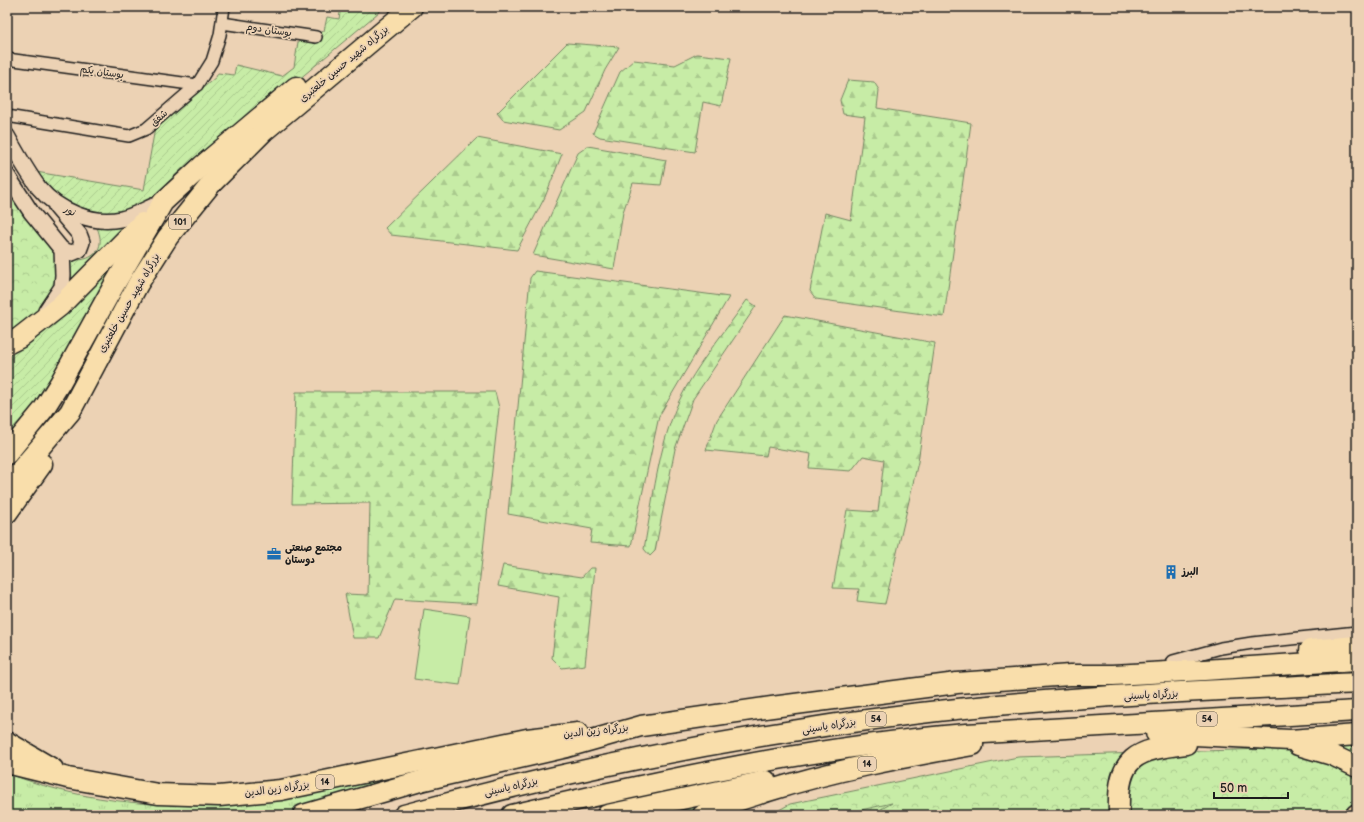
<svg xmlns="http://www.w3.org/2000/svg" width="1364" height="822" viewBox="0 0 1364 822" font-family="'Balsamiq Sans','Playpen Sans Arabic',sans-serif">
  <defs>
    <pattern id="grass-tufts" width="24" height="20" patternUnits="userSpaceOnUse"><rect width="24" height="20" fill="#c7eca6"/><path d="M3 7l-1-3M5 7V3M7 7l1-3M15 17l-1-3M17 17v-4M19 17l1-3" fill="none" stroke="#aaca8e"/></pattern>
    <pattern id="forest-firs" width="22" height="20" patternUnits="userSpaceOnUse"><rect width="22" height="20" fill="#c7eca6"/><path d="M5 1l3.5 6h-7zM16 11l3.5 6h-7z" fill="#aaca8e"/></pattern>
    <pattern id="park-crowns" width="20" height="18" patternUnits="userSpaceOnUse"><rect width="20" height="18" fill="#c7eca6"/><path d="M2 6a3 3 0 1 1 6 0M12 15a3 3 0 1 1 6 0" fill="none" stroke="#aaca8e"/></pattern>
    <pattern id="garden-furrows" width="10" height="10" patternUnits="userSpaceOnUse"><rect width="10" height="10" fill="#c7eca6"/><path d="M-1 1l2-2M0 10L10 0M9 11l2-2" fill="none" stroke="#aaca8e"/></pattern>
  </defs>
  <rect width="100%" height="100%" fill="#ecd2b4"/>
  <filter id="ink" filterUnits="userSpaceOnUse"><feTurbulence type="fractalNoise" baseFrequency=".025" numOctaves="2"/><feDisplacementMap in="SourceGraphic" scale="8" xChannelSelector="R" yChannelSelector="G"/><feConvolveMatrix kernelMatrix="1 2 1 2 8 2 1 2 1" color-interpolation-filters="sRGB"/></filter>
  <g filter="url(#ink)">
    <path fill="url(#grass-tufts)" stroke="#728461" d="M542,744L279,815H7V773C103,811 208,811 308,794C342,789 375,780 409,772C453,762 498,753 542,744Z"/>
    <g fill="url(#forest-firs)" stroke="#728461">
      <polygon points="567,43 619,47 605,70 586,112 559,130 503,120 497,113"/>
      <polygon points="697,54 731,58 721,106 703,102 695,152 600,137 593,133 620,72 634,60 675,65"/>
      <polygon points="848,80 874,82 879,90 877,108 971,123 944,317 816,299 810,291 825,213 851,220 865,117 843,114 840,100"/>
      <polygon points="477,138 562,154 545,197 517,250 391,235 385,228"/>
      <polygon points="588,146 666,160 661,185 633,183 623,212 614,269 533,255 578,153"/>
      <polygon points="535,271 729,297 659,416 631,546 590,543 592,529 508,514 530,278"/>
      <path d="M747,300L756,306L693,399L675,449L655,551L650,556L644,549C653,500 658,447 679,401C696,365 724,333 747,300Z"/>
      <polygon points="785,315 935,343 918,462 885,604 857,601 859,589 833,588 847,510 878,512 884,460 863,456 851,471 809,468 811,454 768,447 766,456 706,450 717,420"/>
      <polygon points="296,392 495,392 499,408 477,604 395,599 379,638 353,638 345,594 368,595 370,503 292,504"/>
      <polygon points="503,565 582,577 590,568 595,568 585,665 562,668 552,658 559,597 498,586"/>
    </g>
    <g fill="url(#park-crowns)" stroke="#728461">
      <polygon points="7,190 36,231 56,256 58,281 42,310 7,340"/>
      <polygon points="1357,746 1357,815 770,815 790,804 1018,757"/>
    </g>
    <g fill="url(#garden-furrows)" stroke="#728461">
      <polygon points="341,7 385,7 161,195 134,211 90,216 51,193 36,172 144,190 155,128 216,77 218,73 234,75 236,65 282,76 294,67 298,42 324,31 327,17 339,19"/>
      <path d="M130,221L58,302L67,257C78,264 99,258 100,243C101,237 98,230 96,225Z"/>
      <polygon points="129,242 42,397 7,444 7,348"/>
      <polygon points="1357,746 1357,763 1324,747"/>
      <polygon points="714,803 683,815 631,815"/>
      <polygon points="892,803 871,815 839,815"/>
    </g>
    <polygon fill="#c7eca6" stroke="#728461" points="424,609 470,616 460,685 414,679"/>
    <g fill="none" stroke-linecap="round" stroke-linejoin="round">
      <defs>
        <g id="street">
          <polyline points="222,23 316,37"/>
          <polyline points="7,59 197,85"/>
          <polyline points="7,116 129,136 146,129 197,85 212,61 220,35 224,7"/>
          <polyline points="1173,661 1221,648 1252,643 1357,632"/>
        </g>
        <g id="secondary">
          <path d="M7,136C17,154 27,172 39,188C58,211 92,225 121,219C135,216 149,207 163,202"/>
          <polyline points="7,175 31,212 62,250 63,275 62,287 46,311"/>
          <polyline points="56,207 79,234 82,242 79,250 72,253 62,250"/>
        </g>
        <g id="highway">
          <polyline points="7,344 19,338 60,306 142,223"/>
          <polyline points="7,454 43,410 60,383 113,287 163,202 202,166 296,87"/>
          <polyline points="7,486 70,412 138,284 168,237 211,184 264,131 412,7"/>
          <polyline points="7,513 42,464"/>
          <polyline points="1310,650 1357,646"/>
          <polyline points="1156,733 1290,740 1357,735"/>
          <polyline points="7,742 53,769"/>
          <polyline points="1298,745 1332,755 1357,767"/>
          <polyline points="7,763 68,778 158,794 219,796 281,790 527,739 578,733"/>
          <path d="M1119,812C1117,756 1136,750 1186,744"/>
          <polyline points="303,815 424,780 567,747 641,726 772,707 957,683 1070,675 1113,675 1204,670 1357,660"/>
          <path d="M404,815C571,769 741,735 912,714C1060,696 1209,691 1357,683"/>
          <path d="M512,815C662,780 812,747 966,734L1357,711"/>
          <polyline points="607,815 766,781"/>
          <path d="M703,815C723,804 747,798 768,791C835,770 904,757 973,745"/>
          <polyline points="1356,815 1357,814"/>
        </g>
      </defs>
      <use href="#street" stroke="#1c1c1c" stroke-width="14"/>
      <use href="#secondary" stroke="#1c1c1c" stroke-width="18"/>
      <use href="#highway" stroke="#1c1c1c" stroke-width="23"/>
      <use href="#street" stroke="#ecd2b4" stroke-width="11"/>
      <use href="#secondary" stroke="#ecd2b4" stroke-width="15"/>
      <use href="#highway" stroke="#f9deab" stroke-width="20"/>
    </g>
  </g>
  <defs>
    <symbol id="office-bare" viewBox="-9 -9 18 18"><path d="M-6-3h4V-5.5h4V-3h4V5H-6ZM-1-4.5V-3h2v-1.5ZM-6 0V1H6V0Z" fill="#1f6fb2" stroke="#ecd2b4" stroke-width="2.5" paint-order="stroke"/></symbol>
    <symbol id="building-bare" viewBox="-9 -9 18 18"><path d="M-4-6H4V6H1V3H-1V6H-4ZM-2.5-4.3h1.7v1.8h-1.7ZM.8-4.3h1.7v1.8H.8ZM-2.5-1h1.7V.8h-1.7ZM.8-1h1.7V.8H.8Z" fill="#1f6fb2" stroke="#ecd2b4" stroke-width="2.5" paint-order="stroke"/></symbol>
  </defs>
  <g fill-rule="evenodd">
    <use href="#office-bare" x="264" y="544" width="20" height="20"/>
    <use href="#building-bare" x="1161" y="562" width="20" height="20"/>
  </g>
  <g text-anchor="middle" dominant-baseline="central" stroke-width="3.5" stroke-linejoin="round" paint-order="stroke">
    <g fill="#ecd2b4" stroke="#5a534a" stroke-width="1">
      <rect x="169" y="215" width="22" height="14" rx="3"/>
      <rect x="866" y="712" width="20" height="14" rx="3"/>
      <rect x="1197" y="712" width="20" height="14" rx="3"/>
      <rect x="858" y="757" width="18" height="14" rx="3"/>
      <rect x="316" y="775" width="18" height="14" rx="3"/>
    </g>
    <g font-size="9" font-weight="bold" fill="#1c1c1c">
      <text x="180" y="222">101</text>
      <text x="876" y="719">54</text>
      <text x="1207" y="719">54</text>
      <text x="867" y="764">14</text>
      <text x="325" y="782">14</text>
    </g>
    <g font-size="10" fill="#1c1c1c" stroke="#ecd2b4">
      <text transform="translate(269 30) rotate(8)">بوستان دوم</text>
      <text transform="translate(344 64) rotate(-40)">بزرگراه شهید حسین خلعتبری</text>
      <text transform="translate(102 72) rotate(8)">بوستان یکم</text>
      <text transform="translate(159 118) rotate(-41)">شفق</text>
      <text transform="translate(70 211) rotate(29)">نور</text>
      <text transform="translate(129 303) rotate(-60)">بزرگراه شهید حسین خلعتبری</text>
      <text transform="translate(1151 695) rotate(-3)">بزرگراه یاسینی</text>
      <text transform="translate(829 726) rotate(-9)">بزرگراه یاسینی</text>
      <text transform="translate(596 731) rotate(-6)">بزرگراه زین الدین</text>
      <text transform="translate(511 787) rotate(-13)">بزرگراه یاسینی</text>
      <text transform="translate(277 789) rotate(-8)">بزرگراه زین الدین</text>
    </g>
    <g font-size="10" font-weight="bold" fill="#1c1c1c" stroke="#ecd2b4" text-anchor="start">
      <text x="285" y="548">مجتمع صنعتی<tspan x="285" dy="12">دوستان</tspan></text>
      <text x="1182" y="572">البرز</text>
    </g>
  </g>
  <rect width="1364" height="822" fill="none" stroke="#ecd2b4" stroke-width="24"/>
  <rect x="12" y="12" width="1340" height="798" fill="none" stroke="#1c1c1c" stroke-width="1.5" filter="url(#ink)"/>
  <path d="M1214 792v6h74v-6" fill="none" stroke="#1c1c1c" stroke-width="2"/>
  <text x="1220" y="792" font-size="12" fill="#1c1c1c" stroke="#ecd2b4" stroke-width="3" paint-order="stroke">50 m</text>
</svg>
